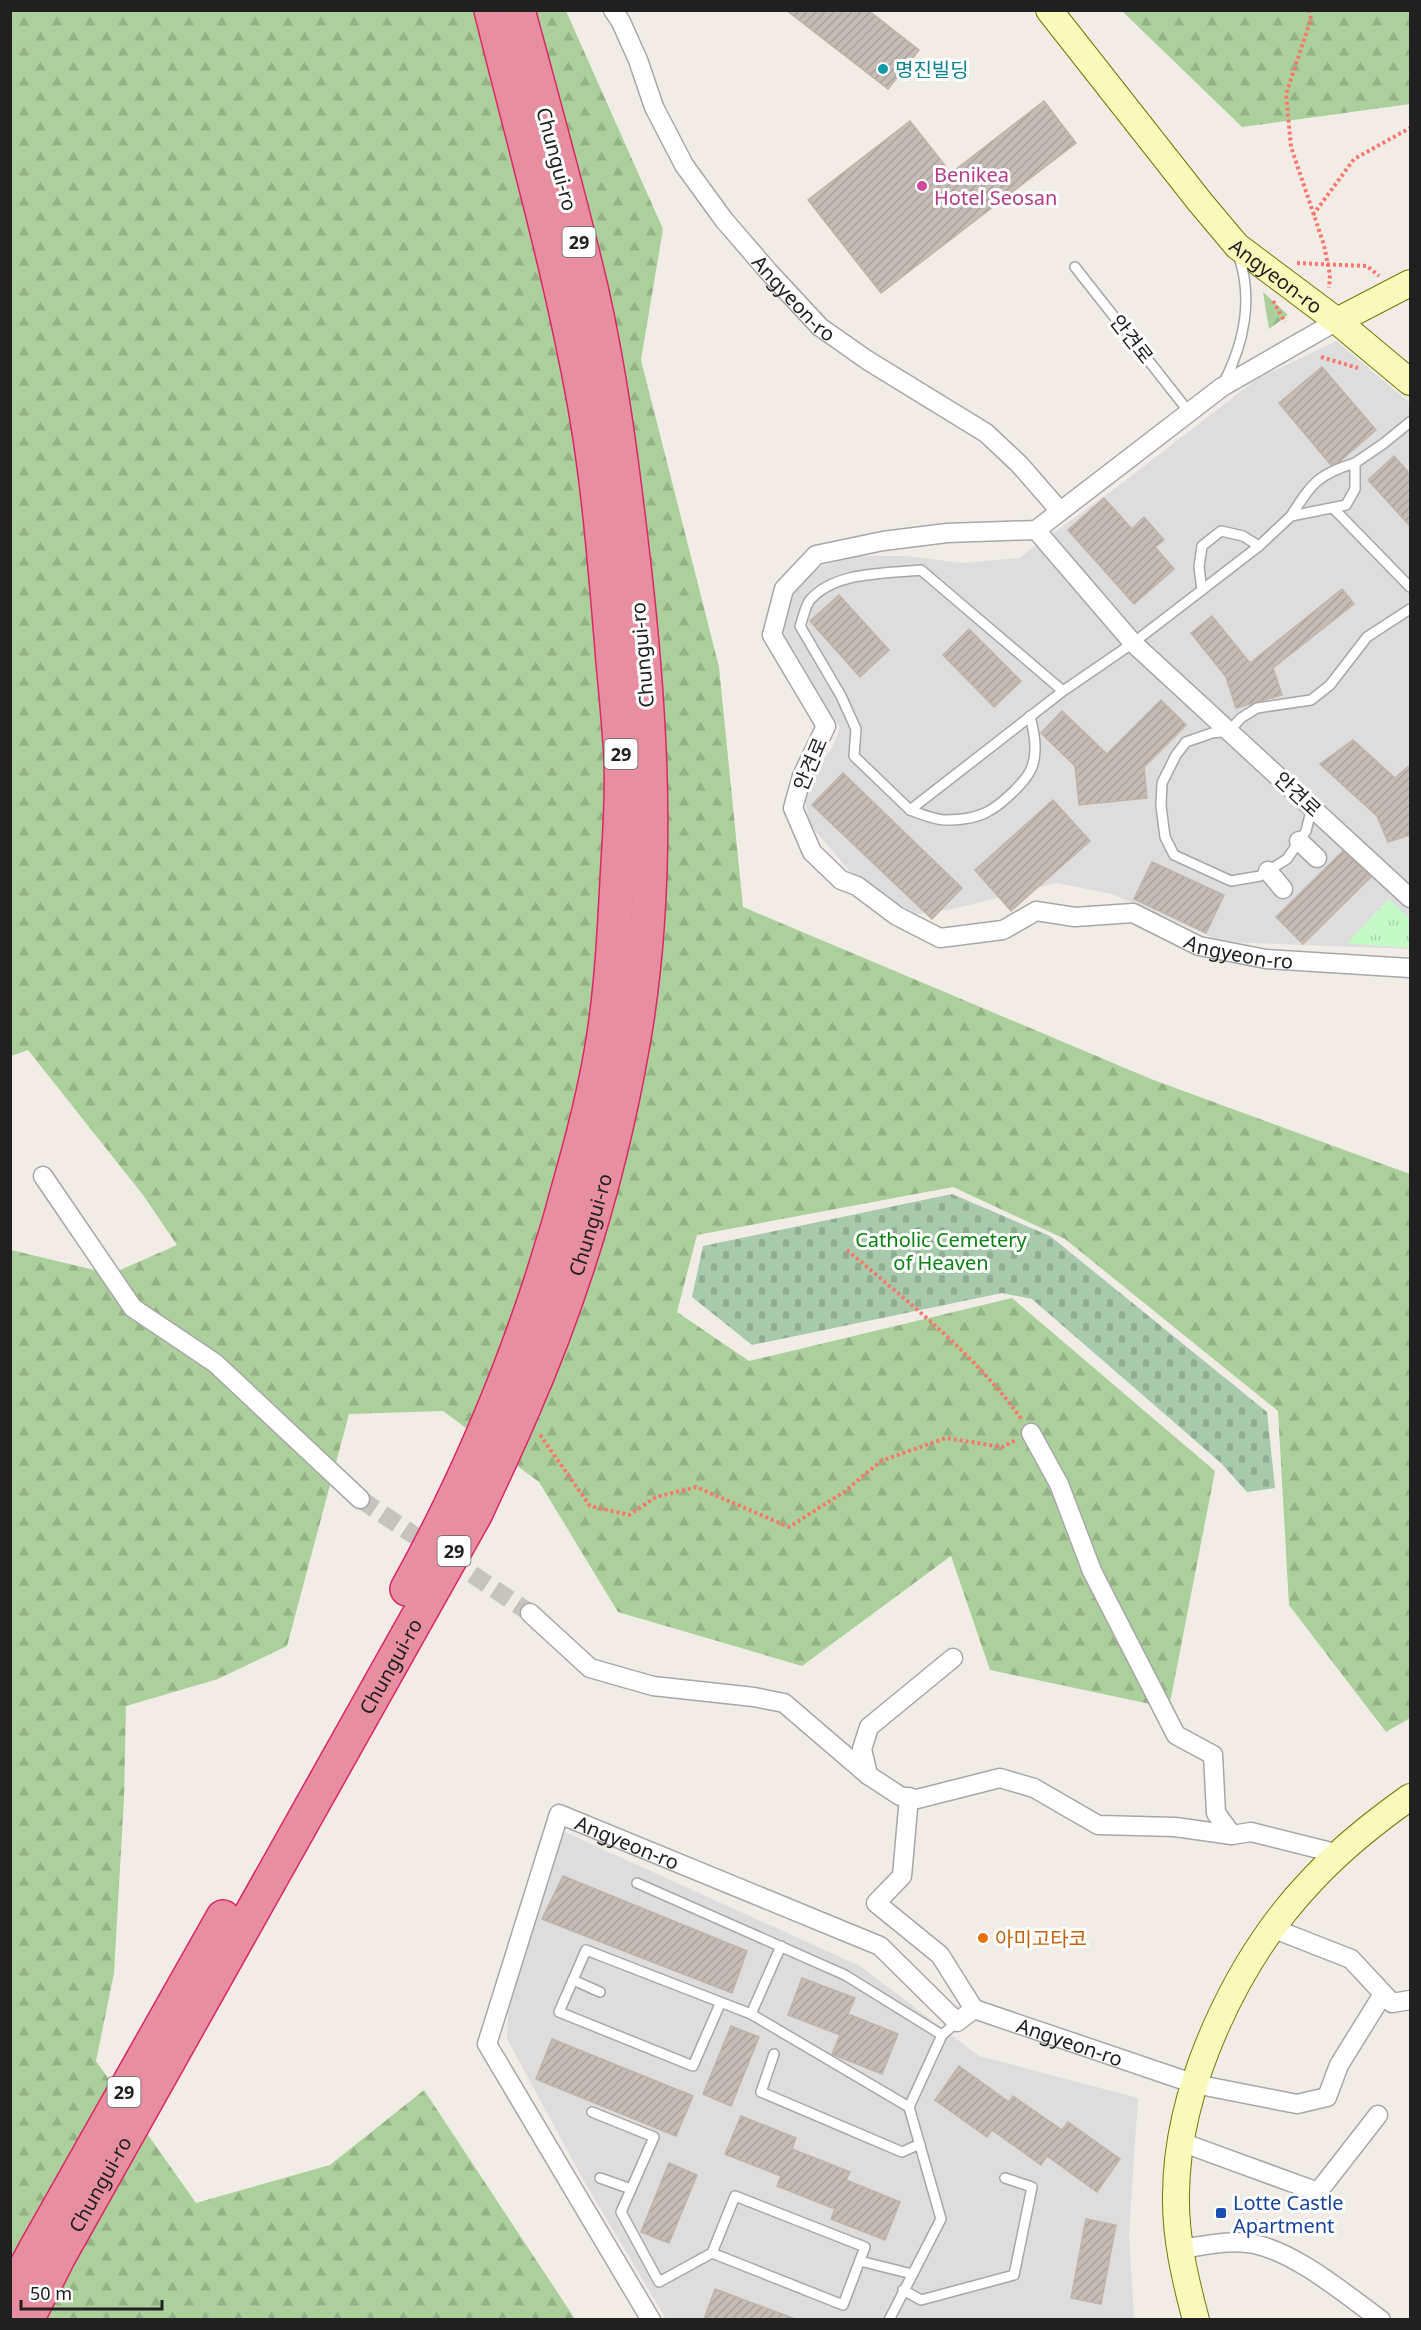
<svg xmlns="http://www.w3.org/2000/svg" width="1421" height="2330" viewBox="0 0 1421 2330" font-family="'Noto Sans','Noto Sans KR',sans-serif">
  <defs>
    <pattern id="forest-firs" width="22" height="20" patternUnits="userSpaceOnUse" patternTransform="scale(1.5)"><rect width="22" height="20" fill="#acd09b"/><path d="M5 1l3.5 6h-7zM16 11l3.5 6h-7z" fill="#94b285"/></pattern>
    <pattern id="cemetery-stones" width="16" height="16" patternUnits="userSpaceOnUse" patternTransform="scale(1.5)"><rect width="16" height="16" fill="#a7caab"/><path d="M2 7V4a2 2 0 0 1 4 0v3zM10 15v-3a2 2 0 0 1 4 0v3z" fill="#8fad93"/></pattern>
    <pattern id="park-tufts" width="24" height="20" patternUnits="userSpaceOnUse" patternTransform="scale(1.5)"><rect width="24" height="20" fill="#c4fac6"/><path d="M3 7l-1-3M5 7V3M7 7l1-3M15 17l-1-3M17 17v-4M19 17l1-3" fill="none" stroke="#a8d6aa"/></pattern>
    <pattern id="building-hatch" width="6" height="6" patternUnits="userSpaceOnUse" patternTransform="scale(1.5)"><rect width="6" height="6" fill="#c5bcb5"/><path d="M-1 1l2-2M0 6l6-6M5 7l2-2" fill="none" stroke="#a9a19b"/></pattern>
  </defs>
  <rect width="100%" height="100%" fill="#f1ede6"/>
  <g fill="#dedddd">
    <polygon points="1336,341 1410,403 1410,949 1223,942 1112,894 1057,883 953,909 915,915 851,873 811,826 804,797 817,769 833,746 840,727 797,668 783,631 790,604 798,583 822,566 857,556 906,556 963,563 1019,558 1121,484 1257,379"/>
    <polygon points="556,1828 860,1966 979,2056 1138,2098 1129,2234 1134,2319 666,2319 585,2183 507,2039 509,1991"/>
  </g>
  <g fill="url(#forest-firs)">
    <polygon points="11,11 566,11 663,229 641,360 719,667 743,907 1151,1079 1410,1174 1410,1718 1386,1732 1289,1605 1278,1411 1065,1239 953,1187 697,1235 677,1312 749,1361 1012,1298 1215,1471 1169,1708 990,1670 951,1556 802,1666 618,1612 539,1482 443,1411 349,1414 287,1646 218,1679 126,1706 124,1798 114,1973 96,2061 196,2203 330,2165 424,2090 575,2319 11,2319 11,1250 111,1274 177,1245 143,1195 28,1050 11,1056"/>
    <polygon points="1122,11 1410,11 1410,104 1242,127"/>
    <polygon points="1263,292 1288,315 1269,329"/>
  </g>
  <polygon fill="url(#cemetery-stones)" points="952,1194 1050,1236 1267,1412 1275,1488 1247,1492 1221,1463 1032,1299 1002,1293 752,1345 692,1297 703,1246"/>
  <polygon fill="url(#park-tufts)" points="1389,899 1410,919 1410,948 1347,943"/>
  <g fill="url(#building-hatch)" stroke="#c2b3a8" stroke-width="1.5">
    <polygon points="786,10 868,10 919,50 888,89"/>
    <polygon points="1044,101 1076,143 881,293 808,200 910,121 951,173"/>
    <polygon points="1322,367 1376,430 1340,461 1331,465 1279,403"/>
    <polygon points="1394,456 1410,474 1410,526 1368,480"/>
    <polygon points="1104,498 1132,529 1144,517 1164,540 1155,547 1174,569 1134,604 1068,530"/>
    <polygon points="1342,589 1354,604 1273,668 1282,695 1236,708 1226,677 1191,633 1212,616 1250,663"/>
    <polygon points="839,595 889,650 860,677 810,621"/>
    <polygon points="969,629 1021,681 994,707 943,655"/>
    <polygon points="1161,700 1186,725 1144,767 1147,798 1079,805 1075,766 1041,733 1062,711 1107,754"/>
    <polygon points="1353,740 1395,778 1410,765 1410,835 1388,842 1377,816 1320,764"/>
    <polygon points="843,773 962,888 932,919 812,805"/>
    <polygon points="1053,800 1090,841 1011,911 975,870"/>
    <polygon points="1343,851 1371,877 1303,944 1276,917"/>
    <polygon points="1152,862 1224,895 1206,933 1134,899"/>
    <polygon points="563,1876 747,1951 732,1993 542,1919"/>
    <polygon points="802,1978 855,1998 848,2014 898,2034 882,2074 832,2054 840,2035 788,2015"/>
    <polygon points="731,2026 759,2037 731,2106 703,2094"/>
    <polygon points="552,2039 693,2096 676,2136 536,2079"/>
    <polygon points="959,2066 1009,2102 1013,2096 1062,2130 1068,2122 1120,2159 1097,2192 1047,2156 1041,2165 992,2130 987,2137 935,2100"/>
    <polygon points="741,2116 796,2138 792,2149 850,2172 846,2180 900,2202 885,2240 831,2219 835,2209 777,2186 781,2176 725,2154"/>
    <polygon points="669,2163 697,2175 669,2243 641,2232"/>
    <polygon points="1086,2219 1116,2225 1101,2304 1071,2298"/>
    <polygon points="715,2289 793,2318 792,2319 704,2319"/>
  </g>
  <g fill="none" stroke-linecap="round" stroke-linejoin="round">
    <polyline stroke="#c7c4be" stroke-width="18" stroke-dasharray="18 9" stroke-linecap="butt" points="360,1499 530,1613"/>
    <defs>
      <g id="lane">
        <polyline points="1075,267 1189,412"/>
        <path d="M1224,382C1244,343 1253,299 1239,257"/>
        <polyline points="1334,509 1410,587"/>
        <path d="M1291,516C1311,484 1318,474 1355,463"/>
        <polyline points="1202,590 1199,567 1202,546 1221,531 1243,536 1259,546"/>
        <path d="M1063,691L921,570C886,574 835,571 810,600C805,606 803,619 800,626L841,696L856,729L854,756L910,810L1063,691L1133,643L1202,590L1259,546L1291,516L1346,505L1355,489V463L1383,444L1410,422"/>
        <polyline points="1312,807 1306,831 1287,859 1260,876 1231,881 1174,855 1165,837 1161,806 1162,783 1176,755 1186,742 1212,733 1229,731 1241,718 1257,708 1311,700 1330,685 1367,637 1410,609"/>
        <path d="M910,810C921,814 935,820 946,820C959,820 976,818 987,812C1001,805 1027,781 1032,767C1038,751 1034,732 1030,716"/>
        <polyline points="637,1883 845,1975 942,2035"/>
        <polyline points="573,1980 600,1992"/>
        <polyline points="720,2004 693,2066 559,2012 586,1950 751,2014 909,2107"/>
        <polyline points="751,2014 781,1946"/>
        <polyline points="774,2054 761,2092 902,2152 920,2144"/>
        <polyline points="592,2112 654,2137 621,2212 659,2282 712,2253 843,2305 865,2247 735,2196 712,2253"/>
        <polyline points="600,2178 631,2189"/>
        <polyline points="860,2261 912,2274"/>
        <polyline points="903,2290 921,2300 1014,2275 1032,2187 1005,2178"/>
        <polyline points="889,2320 941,2219 909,2107 942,2035 957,2022"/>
      </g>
      <g id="street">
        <path id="s1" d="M613,10L621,22L638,60L654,107L684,165L724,220L768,271L820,327L867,360L986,433L1019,464L1060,511"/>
        <path id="s2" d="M1337,321L1222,387L1036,530L947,533L883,541L816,555L784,589L772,635L826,726L802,776L793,808L812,852L841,880L857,886L897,916L940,938L1003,930L1036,911L1075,917L1133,913L1199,946L1266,959L1410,968"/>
        <polyline points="1036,530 1133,643 1410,898"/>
        <polyline points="1299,841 1317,858"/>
        <polyline points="1268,871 1283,889"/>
        <polyline points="43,1176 133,1308 215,1363 360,1499"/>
        <polyline points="1031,1433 1059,1484 1092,1571 1176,1735 1213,1755 1216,1813 1232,1835"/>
        <polyline points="530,1613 590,1668 653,1686 754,1697 784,1703 868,1775 900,1796 917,1799 1000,1778 1034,1788 1098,1825 1175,1827 1232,1835 1251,1832 1339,1854"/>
        <polyline points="868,1775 862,1749 869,1727 953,1658"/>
        <polyline points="909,1797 902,1876 876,1903 940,1955 974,2009"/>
        <polyline points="1272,1928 1351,1959 1392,2003 1410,2000"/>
        <polyline points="1181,2142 1318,2192 1378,2115"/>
        <path d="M1180,2249C1204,2246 1230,2239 1254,2244C1297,2253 1345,2294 1381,2320"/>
        <path id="s3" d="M651,2320L487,2044L559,1814L880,1946L957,2022L974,2009L1195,2084L1297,2104L1327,2097L1339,2065L1383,1994"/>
      </g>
      <g id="secondary">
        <path id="s4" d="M1049,10L1200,202L1237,246L1337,321L1410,382"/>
        <polyline points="1337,321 1410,283"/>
        <path d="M1196,2320C1185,2279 1175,2236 1176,2194C1177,2085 1238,1957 1313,1879C1341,1849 1376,1821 1410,1797"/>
      </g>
      <g id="highway">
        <path d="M407,1589C480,1457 535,1318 573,1172C584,1133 594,1093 601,1053C611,996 614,939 617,882C619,841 623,799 621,759C619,718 614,677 611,636C604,552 597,467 581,385C557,259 522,135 491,10"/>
        <polyline points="10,2297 36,2248 223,1917"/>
        <path id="s5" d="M27,2320L58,2258L476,1513C491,1480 507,1447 521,1414C573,1296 611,1170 633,1043C662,878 651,706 631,541C621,456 610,372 591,288C569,195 543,103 518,10"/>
      </g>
    </defs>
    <use href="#lane" stroke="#a7a7a7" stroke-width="12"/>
    <use href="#street" stroke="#a7a7a7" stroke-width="21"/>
    <use href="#secondary" stroke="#707a04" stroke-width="28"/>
    <use href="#highway" stroke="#dd2569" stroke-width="36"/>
    <g stroke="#fb776d" stroke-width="4" stroke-dasharray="3 3" stroke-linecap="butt">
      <polyline points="1309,10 1311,19 1286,94 1291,147 1324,245 1330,275 1329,288"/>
      <polyline points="1313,215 1354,159 1410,128"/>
      <polyline points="1297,263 1367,266 1379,276"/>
      <polyline points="1273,301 1285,322"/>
      <polyline points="1321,357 1358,368"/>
      <path d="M847,1250C909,1303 975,1354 1023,1421"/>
      <polyline points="540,1435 590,1506 629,1515 656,1497 696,1487 789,1527 844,1492 881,1461 946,1438 1002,1447 1016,1440"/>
    </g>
    <use href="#lane" stroke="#fff" stroke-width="9"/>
    <use href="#street" stroke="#fff" stroke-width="18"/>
    <use href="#secondary" stroke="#f9faba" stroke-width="26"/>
    <use href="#highway" stroke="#e88ea1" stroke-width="33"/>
  </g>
  <circle fill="#0f9aa8" stroke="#fff" stroke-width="2" cx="883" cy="69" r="6"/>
  <circle fill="#d1479c" stroke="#fff" stroke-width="2" cx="922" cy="186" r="6"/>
  <circle fill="#e8710a" stroke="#fff" stroke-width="2" cx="983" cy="1938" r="6"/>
  <rect fill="#1a4fb4" stroke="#fff" stroke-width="2" x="1215" y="2207" width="12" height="12" rx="3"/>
  <g text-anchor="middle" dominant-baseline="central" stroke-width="6" stroke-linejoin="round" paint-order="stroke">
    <g fill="#fff" stroke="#636363" stroke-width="1.5">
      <rect x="562.5" y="227" width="33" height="30" rx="4.5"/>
      <rect x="604.5" y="739" width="33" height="30" rx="4.5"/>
      <rect x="437.5" y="1536" width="33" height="30" rx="4.5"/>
      <rect x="107.5" y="2077" width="33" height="30" rx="4.5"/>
    </g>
    <g font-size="18" font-weight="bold" fill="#202020">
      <text x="579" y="242">29</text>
      <text x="621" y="754">29</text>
      <text x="454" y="1551">29</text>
      <text x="124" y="2092">29</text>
    </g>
    <g font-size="20" fill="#0d838f" stroke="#fff" text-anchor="start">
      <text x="895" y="69">명진빌딩</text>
    </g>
    <g font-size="20" fill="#202020" stroke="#fff">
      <text transform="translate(557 159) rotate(75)">Chungui-ro</text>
      <text stroke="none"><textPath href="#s4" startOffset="351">Angyeon-ro</textPath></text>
      <text stroke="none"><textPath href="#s1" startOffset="344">Angyeon-ro</textPath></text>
      <text transform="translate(1132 339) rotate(52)">안견로</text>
      <text transform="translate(642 655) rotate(-95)">Chungui-ro</text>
      <text transform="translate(810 764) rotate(-67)">안견로</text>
      <text transform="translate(1298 794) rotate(43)">안견로</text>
      <text stroke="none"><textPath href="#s2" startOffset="1395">Angyeon-ro</textPath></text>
      <text stroke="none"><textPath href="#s5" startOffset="1234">Chungui-ro</textPath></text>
      <text stroke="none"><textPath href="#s5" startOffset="748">Chungui-ro</textPath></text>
      <text stroke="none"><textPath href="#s3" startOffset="636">Angyeon-ro</textPath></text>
      <text stroke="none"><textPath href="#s3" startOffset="1140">Angyeon-ro</textPath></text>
      <text stroke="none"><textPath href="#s5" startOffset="154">Chungui-ro</textPath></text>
    </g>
    <g font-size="20" fill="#b23c85" stroke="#fff" text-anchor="start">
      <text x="934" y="174">Benikea<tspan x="934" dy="23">Hotel Seosan</tspan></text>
    </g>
    <g font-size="20" fill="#0b8111" stroke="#fff">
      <text x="941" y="1239">Catholic Cemetery<tspan x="941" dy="23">of Heaven</tspan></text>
    </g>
    <g font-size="20" fill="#c56008" stroke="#fff" text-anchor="start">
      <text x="995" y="1938">아미고타코</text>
    </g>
    <g font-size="20" fill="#164399" stroke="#fff" text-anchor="start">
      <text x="1233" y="2202">Lotte Castle<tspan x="1233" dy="23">Apartment</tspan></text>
    </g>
  </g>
  <rect width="1421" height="2330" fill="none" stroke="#202020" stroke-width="24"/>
  <path d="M21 2300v9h141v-9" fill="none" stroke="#202020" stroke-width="3"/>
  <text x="30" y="2300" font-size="18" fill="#202020" stroke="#ffffff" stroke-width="4.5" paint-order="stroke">50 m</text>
</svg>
